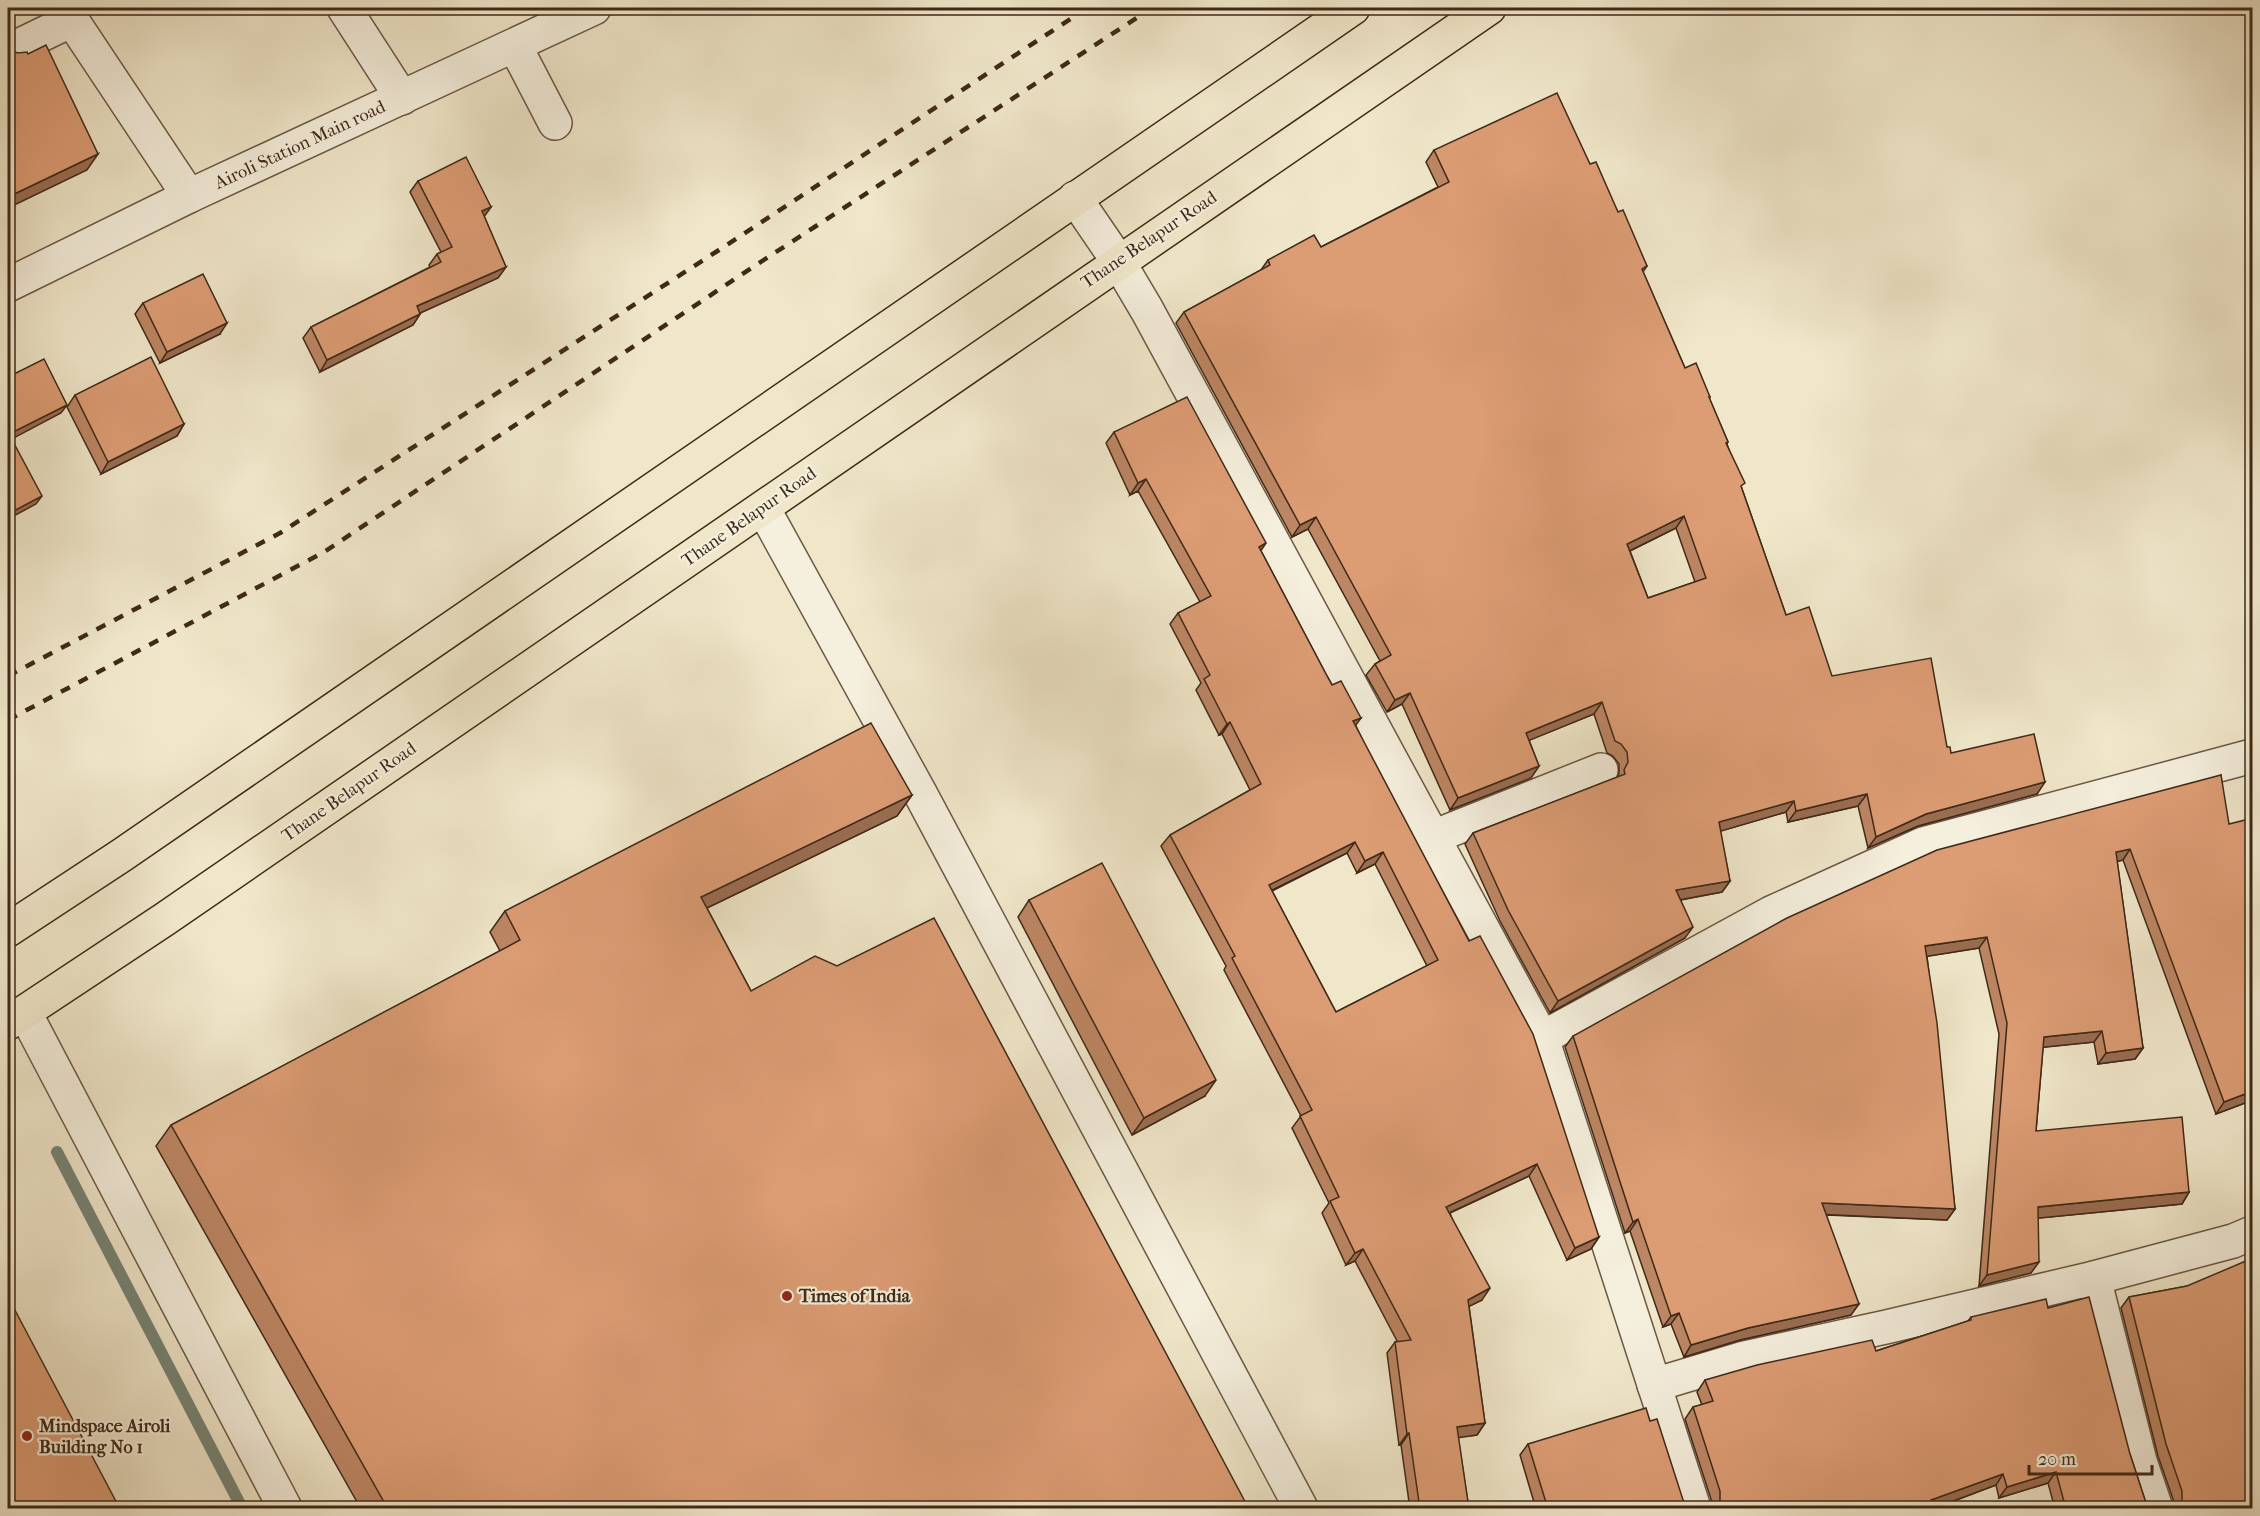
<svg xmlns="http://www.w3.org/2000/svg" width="2260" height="1516" viewBox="0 0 2260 1516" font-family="'IM FELL French Canon',serif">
  <rect width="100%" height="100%" fill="#f0e7ca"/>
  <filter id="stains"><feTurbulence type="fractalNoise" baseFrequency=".00333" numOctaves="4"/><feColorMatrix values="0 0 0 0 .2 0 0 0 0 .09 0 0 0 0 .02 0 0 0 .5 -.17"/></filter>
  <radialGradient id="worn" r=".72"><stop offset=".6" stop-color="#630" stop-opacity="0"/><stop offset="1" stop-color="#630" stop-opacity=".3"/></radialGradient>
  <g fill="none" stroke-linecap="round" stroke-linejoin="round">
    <polyline stroke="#768475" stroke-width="12" points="57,1152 242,1508"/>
    <defs>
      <g id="minor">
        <polyline points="64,8 189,196"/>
        <polyline points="344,8 402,98"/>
        <polyline points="515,46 555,123"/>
        <polyline points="8,51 72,20"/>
        <polyline points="1075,198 1118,261 1147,310 1542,1038 1694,1508"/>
        <polyline points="8,285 189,196 594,8"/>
        <polyline points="763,508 920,793 1301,1508"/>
        <polyline points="1433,837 1601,770"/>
        <polyline points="25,1013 285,1508"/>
        <polyline points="1542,1038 1771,913 1923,844 2252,756"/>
        <polyline points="2094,1278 2140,1461 2156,1508"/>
        <polyline points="1654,1385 1744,1358 1886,1327 2094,1278 2233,1241 2252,1233"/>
      </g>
      <g id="major">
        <polyline points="8,930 122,855 1353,8"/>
        <polyline points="8,1023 165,919 1489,8"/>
      </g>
    </defs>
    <use href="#minor" stroke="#6b5844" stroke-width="36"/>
    <use href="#major" stroke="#3f2917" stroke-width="36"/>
    <use href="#minor" stroke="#f5efdd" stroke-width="33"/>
    <use href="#major" stroke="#f0e7ca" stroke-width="33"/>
    <g stroke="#3f2917" stroke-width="4.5" stroke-dasharray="10 10" stroke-linecap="butt">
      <polyline points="8,676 280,533 719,250 1087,8"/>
      <polyline points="8,720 324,552 756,265 1152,8"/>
    </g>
  </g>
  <g fill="#bd8664" stroke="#3f2917" stroke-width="1.5" fill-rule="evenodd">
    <polygon points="232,8 243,8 235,12"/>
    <path d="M1434,150L1590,164L1618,212L1647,266L1643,272L1685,368L1710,397L1709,398L1728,442L1727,444L1742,489L1786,615L1832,676L1947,747L1951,753L2037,794L1918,826L1868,848L1858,806L1788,822L1786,812L1720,831L1730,881L1722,892L1681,900L1685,938L1550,1013L1500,921L1465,844L1473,833L1618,777L1619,773V764L1613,756L1607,753L1594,714L1529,740L1539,766L1531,778L1450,810L1402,704L1387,712L1366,675L1375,664L1380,661L1308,529L1292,537L1176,323L1184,312L1261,270L1268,260L1321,247L1438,187L1426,162ZM1676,528L1695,582L1648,598L1630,551Z"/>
    <polygon points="418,181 491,207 484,216 506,267 498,278 420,313 420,314 413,325 320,372 303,338 311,327 430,267 429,265 437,254 441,252 410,192"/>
    <polygon points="143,303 220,334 160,363 135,314"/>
    <polygon points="75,395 184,424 177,436 101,474 67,407"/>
    <path d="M1114,432L1261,551L1326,674L1356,726L1599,1237L1591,1249L1567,1260L1529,1176L1450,1213L1482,1300L1469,1306L1485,1423L1477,1435L1458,1437L1469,1509H1410L1401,1445H1399L1387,1353L1395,1342L1397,1341L1355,1261L1346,1265L1322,1213L1329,1203L1292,1128L1301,1116L1224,970L1226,966L1161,846L1170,835L1250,790L1222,734L1219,735L1196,690L1201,683L1170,624L1178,613L1200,602L1138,491L1130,495L1106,443ZM1347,853L1357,873L1375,864L1427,966L1336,1012L1272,891Z"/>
    <polygon points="2221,775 2253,1100 2216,1114 2123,860 2117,861 2143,1048 2135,1059 2098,1064 2094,1042 2043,1047 2036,1131 2189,1192 2182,1204 2038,1218 2031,1273 1979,1286 1999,1034 1979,948 1927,956 1955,1209 1947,1220 1826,1215 1851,1315 1740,1340 1684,1357 1671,1324 1663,1327 1630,1231 1625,1233 1565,1047 1573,1036"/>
    <polygon points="912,795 897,816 707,908 751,991 1249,1509 361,1509 156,1146 171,1125 500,951 490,932 505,911"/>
    <polygon points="1029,900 1205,1096 1132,1135 1018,917"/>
    <polygon points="2187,1286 2253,1509 2174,1509 2174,1502 2158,1456 2121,1308 2129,1297"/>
    <polygon points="2048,1308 2130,1454 2146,1503 2150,1509 2055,1509 2048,1483 1999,1498 1996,1485 1933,1509 1712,1509 1712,1502 1685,1419 1693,1407 1702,1405 1697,1392 1705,1380 1876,1351 1968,1321 1971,1317"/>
    <polygon points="1650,1421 1684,1503 1688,1509 1536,1509 1520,1455 1528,1444"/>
  </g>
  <g fill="#9a6d51" stroke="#3f2917" stroke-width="1.5">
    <polygon points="98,154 87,170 8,208 8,197"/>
    <polygon points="491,207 483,218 482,211"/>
    <polygon points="506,267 498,278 409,318 417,306"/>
    <polygon points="420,314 413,325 320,372 327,360"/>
    <polygon points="227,323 220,334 160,363 167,352"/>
    <polygon points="67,405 61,413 8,441 9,434"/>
    <polygon points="184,424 177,436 101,474 108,462"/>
    <polygon points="1146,479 1138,491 1130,495 1138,483"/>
    <polygon points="42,496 36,504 8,519 8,514"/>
    <polygon points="1684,516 1676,528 1619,556 1627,544"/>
    <polygon points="1316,517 1308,529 1292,537 1300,525"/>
    <polygon points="1266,543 1258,555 1259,547"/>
    <polygon points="1410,693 1402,704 1387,712 1395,700"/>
    <polygon points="1602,702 1594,714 1518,745 1526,733"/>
    <polygon points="1361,718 1353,729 1353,721"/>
    <polygon points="1230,722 1222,734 1219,735 1227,724"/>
    <polygon points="1539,766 1531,778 1450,810 1458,798"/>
    <polygon points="2045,782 2037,794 1918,826 1868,848 1876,837 1926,814"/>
    <polygon points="1867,794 1858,806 1788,822 1796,811"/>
    <polygon points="912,795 897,816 686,918 701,897"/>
    <polygon points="1794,801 1786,812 1711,834 1719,822"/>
    <polygon points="1355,842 1347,853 1260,896 1269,885"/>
    <polygon points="2130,849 2123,860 2108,864 2116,852"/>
    <polygon points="1383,852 1375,864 1357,873 1365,861"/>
    <polygon points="1730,881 1722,892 1668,902 1676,890"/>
    <polygon points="1693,927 1685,938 1550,1013 1558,1001"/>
    <polygon points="1987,937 1979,948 1917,958 1925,946"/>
    <polygon points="2102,1031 2094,1042 2036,1048 2044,1037"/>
    <polygon points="2143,1048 2135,1059 2098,1064 2106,1053"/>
    <polygon points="1216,1080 1205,1096 1132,1135 1144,1118"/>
    <polygon points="2253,1091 2253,1100 2216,1114 2224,1102"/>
    <polygon points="1537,1164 1529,1176 1438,1218 1446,1207"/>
    <polygon points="2189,1192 2182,1204 2030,1219 2038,1207"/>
    <polygon points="1822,1203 1955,1209 1947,1220 1814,1214"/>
    <polygon points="1638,1219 1630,1231 1625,1233 1633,1222"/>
    <polygon points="1599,1237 1591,1249 1567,1260 1575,1248"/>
    <polygon points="1363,1249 1355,1261 1346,1265 1355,1253"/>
    <polygon points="2039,1262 2031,1273 1979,1286 1987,1275"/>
    <polygon points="1490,1288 1482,1300 1460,1311 1468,1300"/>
    <polygon points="1859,1304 1851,1315 1740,1340 1684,1357 1691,1345 1748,1328"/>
    <polygon points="1679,1313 1671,1324 1663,1327 1671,1316"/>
    <polygon points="1485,1423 1477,1435 1449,1439 1457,1427"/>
    <polygon points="1409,1433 1401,1445 1399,1445 1407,1434"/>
    <polygon points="2056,1472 2048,1483 1999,1498 2007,1487"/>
    <polygon points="2003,1474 1996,1485 1932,1509 1931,1500"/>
  </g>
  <g fill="#dc9c74" stroke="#3f2917" stroke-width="1.5" fill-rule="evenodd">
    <polygon points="8,11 11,18 8,21"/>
    <polygon points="46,45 98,154 8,197 8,48 9,50 18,53 27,52 28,54"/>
    <path d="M1557,93L1590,164L1596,162L1618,212L1623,210L1647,266L1642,269L1685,368L1696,363L1710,397H1709L1728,442L1726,443L1745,483L1741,486L1786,615L1809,607L1832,676L1931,658L1947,747H1950L1951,753L2034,734L2045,782L1926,814L1876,837L1867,794L1796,811L1794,801L1719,822L1730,881L1676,890L1693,927L1558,1001L1508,910L1473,833L1625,774L1624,770L1628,762L1627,752L1621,744L1615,741L1602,702L1526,733L1539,766L1458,798L1410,693L1395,700L1375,664L1391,655L1316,517L1300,525L1184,312L1270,265L1268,260L1314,235L1321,247L1449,182L1434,150ZM1684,516L1706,578L1648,598L1627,544Z"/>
    <polygon points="466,157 491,207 482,211 506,267 417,306 420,314 327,360 311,327 441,262 437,254 452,247 418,181"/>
    <polygon points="203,274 227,323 167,352 143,303"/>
    <polygon points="151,357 184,424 108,462 75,395"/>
    <polygon points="44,359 67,405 9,434 42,496 8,514 8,377"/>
    <path d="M1187,397L1266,543L1259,547L1326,674L1332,685L1341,681L1361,718L1353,721L1469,941L1480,936L1533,1034L1599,1237L1575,1248L1537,1164L1446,1207L1490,1288L1468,1300L1485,1423L1457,1427L1469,1509H1420L1409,1433L1407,1434L1395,1342L1411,1340L1363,1249L1355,1253L1330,1201L1339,1197L1300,1116L1312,1110L1232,958L1235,956L1170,835L1261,784L1230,722L1227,724L1204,679L1210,675L1178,613L1211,596L1146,479L1138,483L1114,432ZM1355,842L1365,861L1383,852L1438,960L1336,1012L1269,885Z"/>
    <polygon points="871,723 912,795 701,897 751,991 815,956 837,966 934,918 1249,1509 388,1509 171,1125 520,940 505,911"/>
    <polygon points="2221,775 2229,824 2253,818 2253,1091 2224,1102 2130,849 2116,852 2143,1048 2106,1053 2102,1031 2044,1037 2036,1131 2182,1117 2189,1192 2038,1207 2039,1262 1987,1275 2007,1023 1987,937 1925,946 1937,1023 1955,1209 1822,1203 1859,1304 1748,1328 1691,1345 1679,1313 1671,1316 1638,1219 1633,1222 1573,1036 1787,918 1937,850"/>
    <polygon points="1102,863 1216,1080 1144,1118 1029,900"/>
    <polygon points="2253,1258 2253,1509 2178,1509 2182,1501 2182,1491 2166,1444 2129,1297 2187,1286"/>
    <polygon points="8,1297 120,1509 8,1509"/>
    <polygon points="2089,1297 2130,1454 2146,1503 2150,1509 2066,1509 2056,1472 2007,1487 2003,1474 1931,1500 1933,1509 1716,1509 1720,1500 1720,1491 1693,1407 1713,1401 1705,1380 1757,1365 1872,1340 1876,1351 1971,1320 1971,1317 2046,1299 2048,1308"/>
    <polygon points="1646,1408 1650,1421 1657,1419 1684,1503 1688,1509 1548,1509 1528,1444"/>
  </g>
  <g fill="#8f2418" stroke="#f5efdd" stroke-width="2">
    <circle cx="787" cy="1296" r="6"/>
    <circle cx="27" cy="1436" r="6"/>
  </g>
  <g text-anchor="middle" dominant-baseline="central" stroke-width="4.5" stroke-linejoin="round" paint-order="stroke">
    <g font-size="18" fill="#3f2917" stroke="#f5efdd">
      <text transform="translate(300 145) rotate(-25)">Airoli Station Main road</text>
      <text transform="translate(1149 240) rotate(-34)">Thane Belapur Road</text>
      <text transform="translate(749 517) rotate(-35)">Thane Belapur Road</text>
      <text transform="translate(349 792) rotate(-35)">Thane Belapur Road</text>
    </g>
    <g font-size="18" font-weight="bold" fill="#3f2917" stroke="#f5efdd" text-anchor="start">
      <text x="799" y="1296">Times of India</text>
      <text x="39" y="1426">Mindspace Airoli<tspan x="39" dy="21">Building No 1</tspan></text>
    </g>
  </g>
  <rect width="2260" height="1516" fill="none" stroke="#f0e7ca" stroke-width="30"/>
  <rect x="9" y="9" width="2242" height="1498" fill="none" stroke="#3f2917" stroke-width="3"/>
  <rect x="15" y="15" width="2230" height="1486" fill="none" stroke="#3f2917" stroke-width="1.5"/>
  <path d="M2029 1465v9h123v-9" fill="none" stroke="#3f2917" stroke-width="3"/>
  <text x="2038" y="1465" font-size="18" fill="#3f2917" stroke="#f5efdd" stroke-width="4.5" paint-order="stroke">20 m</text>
  <rect width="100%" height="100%" filter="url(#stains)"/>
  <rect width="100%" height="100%" fill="url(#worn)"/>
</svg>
